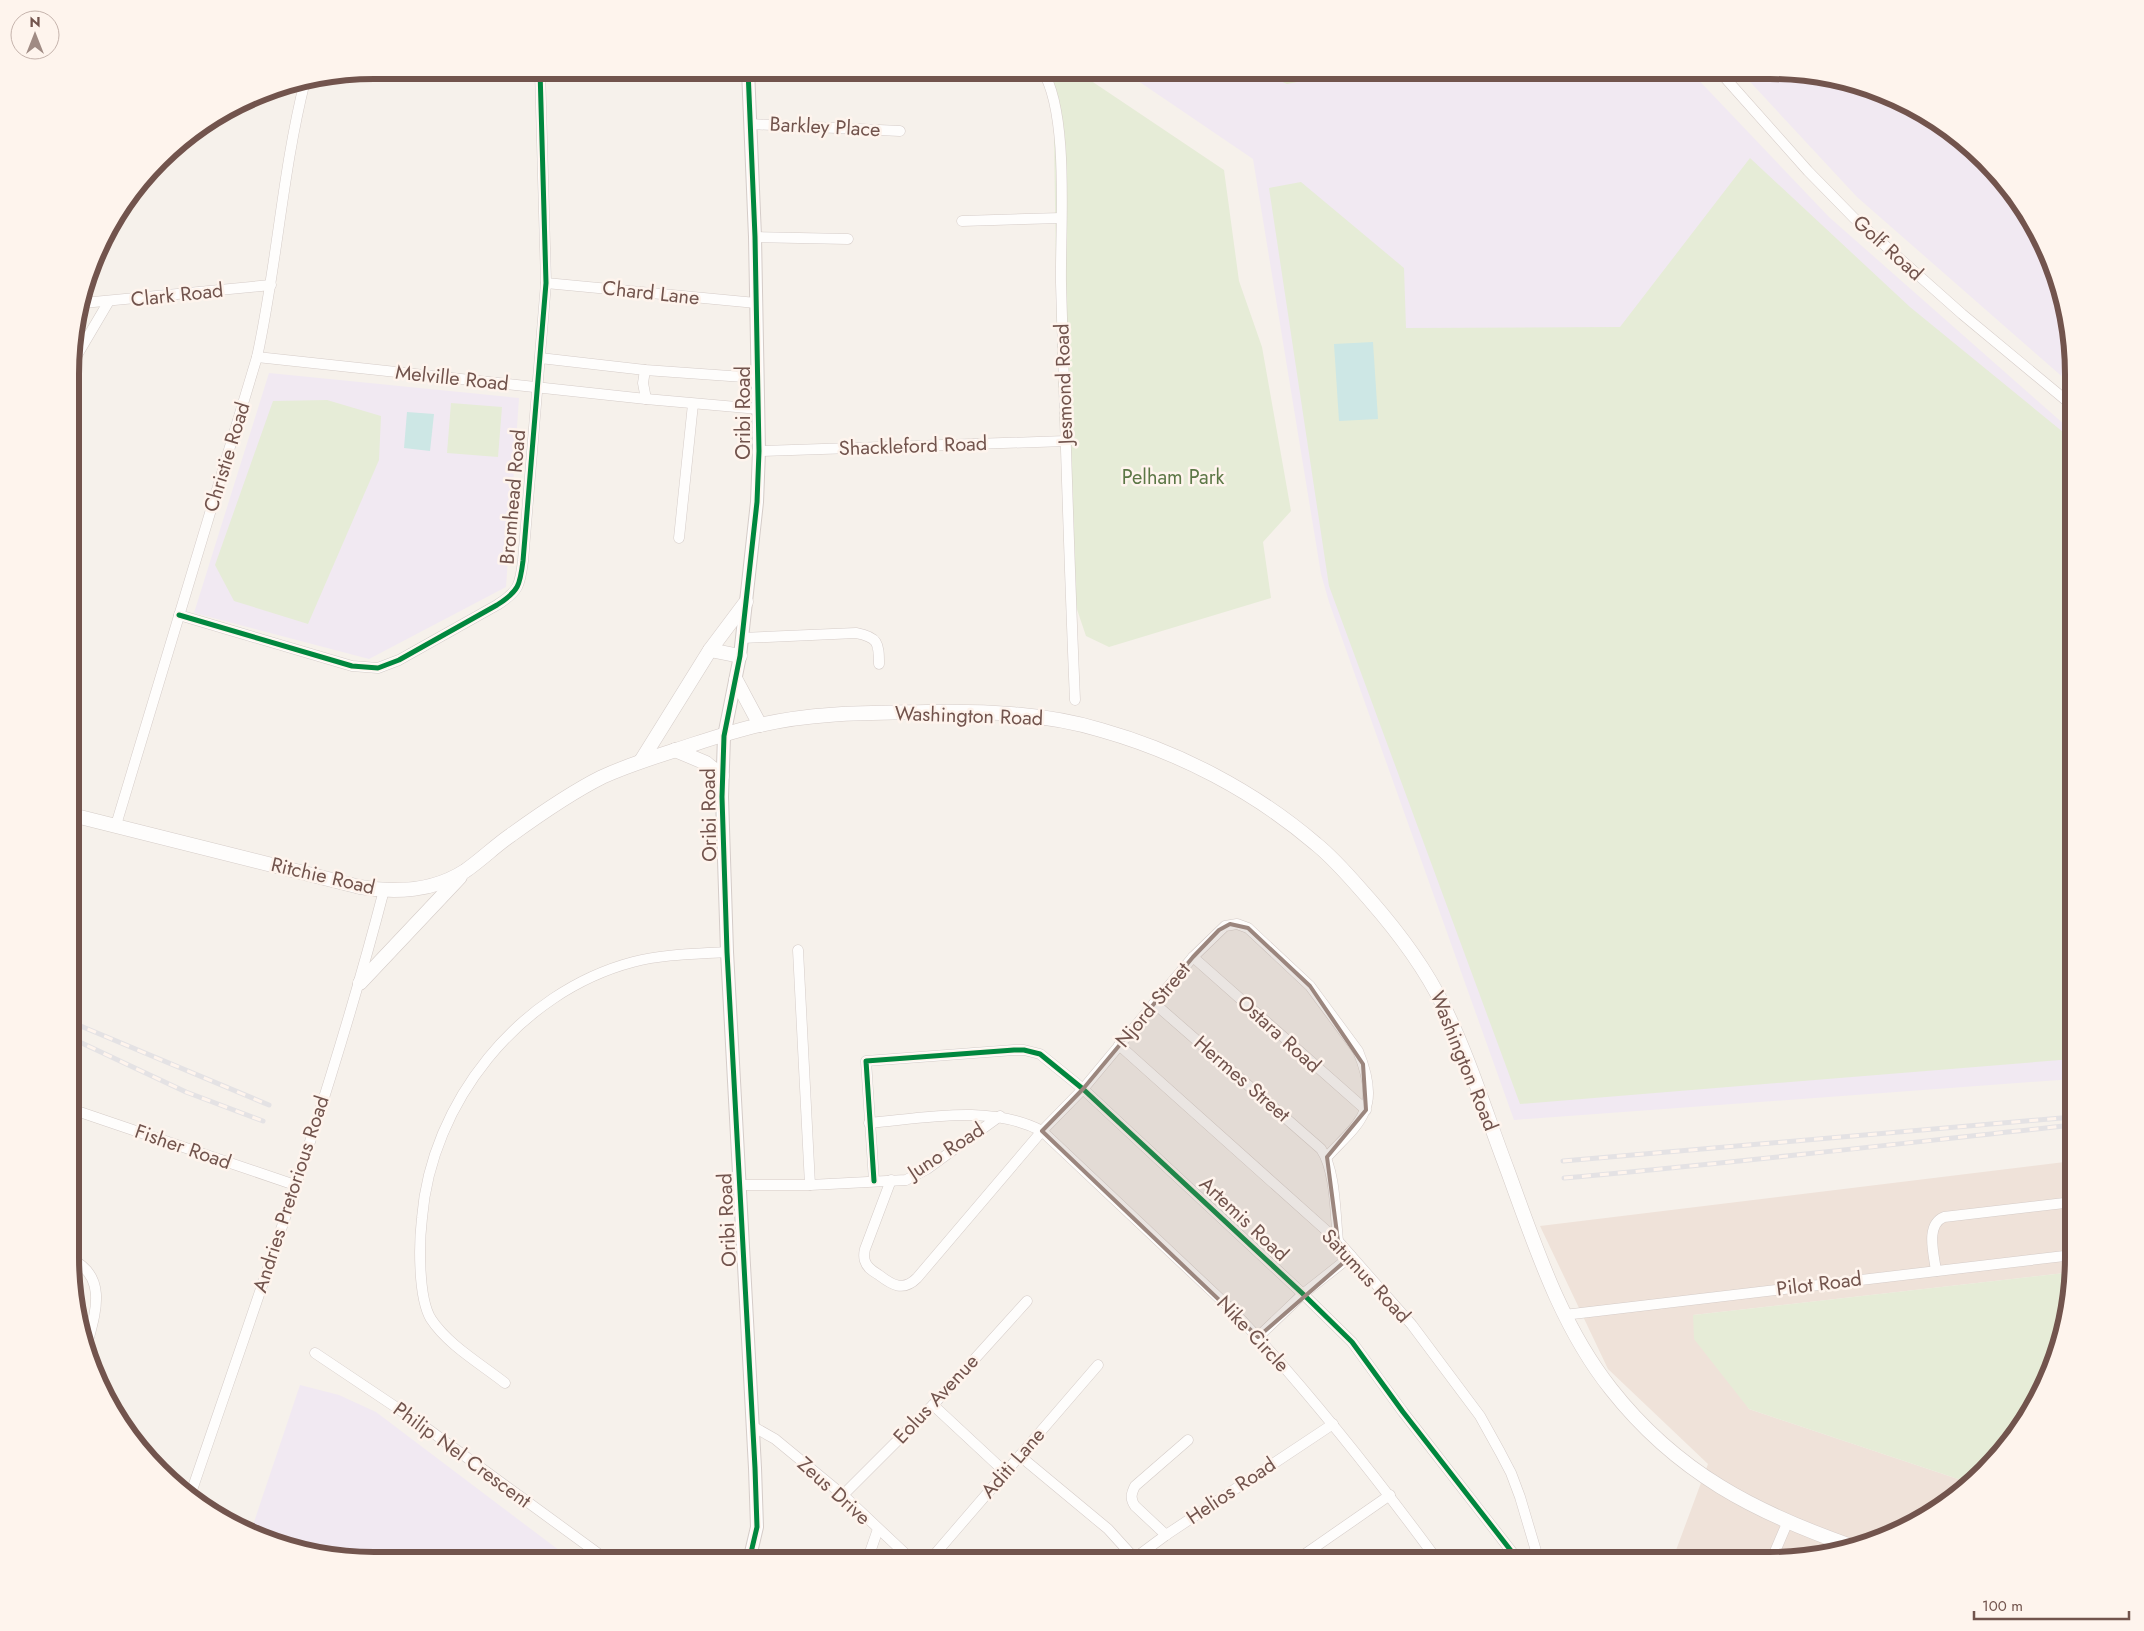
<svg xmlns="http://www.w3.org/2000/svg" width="2144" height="1631" viewBox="0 0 2144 1631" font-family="Jost,sans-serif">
  <rect width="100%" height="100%" fill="#f6f1eb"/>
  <polygon fill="#efe2d9" points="2073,1161 2073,1272 1693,1315 1749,1409 1967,1482 1905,1530 1830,1555 1771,1561 1672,1561 1708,1464 1608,1369 1540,1226"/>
  <g fill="#f1e9f2">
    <polygon points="1122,70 1690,71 1829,217 2074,433 2073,1079 1514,1120 1329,602 1321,574 1253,159"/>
    <polygon points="1740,71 1790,71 1886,93 1970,145 2043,239 2068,314 2074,387 1857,197"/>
    <polygon points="269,373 519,398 506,587 369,659 194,613"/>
    <polygon points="300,1385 339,1395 376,1412 572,1560 354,1560 258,1538 250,1534"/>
  </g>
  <g fill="#e6ecd7">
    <polygon points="1053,70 1075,70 1224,170 1239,281 1262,347 1291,511 1263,542 1271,598 1109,647 1086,636 1065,574 1057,336"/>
    <polygon points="1256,70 1356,70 1287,84"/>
    <polygon points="1750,158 1910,307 2074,441 2073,1059 1520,1104 1329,586 1269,188 1301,182 1404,268 1406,328 1620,327"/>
    <polygon points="327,400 381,416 379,460 308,624 234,601 215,565 273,401"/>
    <polygon points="451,403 502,407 498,457 447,453"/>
    <polygon points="2073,1272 2051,1374 1999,1457 1967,1482 1749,1409 1694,1339 1693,1315"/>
  </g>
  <g fill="#cde7e5">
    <polygon points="1373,342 1378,419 1339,421 1334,344"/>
    <polygon points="407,412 434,414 430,451 404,448"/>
  </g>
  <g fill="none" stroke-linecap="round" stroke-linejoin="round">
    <defs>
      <g id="minor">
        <path d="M1042,70C1070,113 1060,231 1061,283C1065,422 1069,561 1075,700"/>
        <polyline points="1719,71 1808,171 1854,218 1962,314 2074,407"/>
        <polyline points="750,124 900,131"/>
        <polyline points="962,221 1061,218"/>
        <polyline points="755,237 848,239"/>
        <polyline points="546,283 756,303"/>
        <polyline points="83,303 271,285"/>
        <polyline points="257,357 646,399 759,409"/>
        <polyline points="540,358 645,370 758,378"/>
        <polyline points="73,362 109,301"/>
        <polyline points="645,370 643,383 646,399"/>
        <polyline points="759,451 1066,441"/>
        <polyline points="679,538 693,404"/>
        <path d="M179,615L352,666L378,668L399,660L497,605C519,591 520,585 523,561L546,283L540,70"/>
        <path d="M742,638L856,633C878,637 879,643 879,664"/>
        <path d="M116,825L257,357C277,266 282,172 305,81"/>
        <polyline points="798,950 810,1185"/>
        <polyline points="1193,957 1366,1110"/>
        <path d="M1154,1003L1321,1149C1336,1171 1335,1214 1338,1241"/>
        <polyline points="1119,1045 1338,1241 1412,1325 1480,1416 1500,1452 1511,1473 1520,1497 1539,1561"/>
        <polyline points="71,1109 295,1185"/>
        <path d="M869,1123C925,1118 990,1104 1042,1131L1234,1312C1308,1390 1374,1474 1438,1561"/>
        <path d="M891,1180L865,1249C864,1253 864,1258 865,1261C867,1268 873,1271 879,1275C892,1285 903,1292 917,1278L1042,1131L1083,1089L1193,957L1225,926L1237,924L1248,928L1310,986L1358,1051C1365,1068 1373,1094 1364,1112C1357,1129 1339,1143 1327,1157"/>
        <polyline points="874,1181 866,1061 1014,1050 1024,1050 1040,1054 1083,1089 1303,1294 1352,1342 1403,1412 1519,1561"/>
        <polyline points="741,1185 810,1185 906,1180 927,1169 1000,1116"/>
        <path d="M71,1259C107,1276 96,1311 88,1341"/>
        <path d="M1936,1271C1934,1254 1925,1225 1944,1217L2073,1202"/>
        <polyline points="1564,1315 2073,1255"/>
        <polyline points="1258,1337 1303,1294 1351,1256"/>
        <polyline points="315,1353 421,1424 607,1560"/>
        <path d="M505,1383C481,1364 448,1345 431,1319C418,1298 419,1243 422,1218C431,1103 519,992 633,962C663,954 696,954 727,952"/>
        <polyline points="933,1405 1005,1472"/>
        <polyline points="752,1426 775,1439 843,1495 913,1561"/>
        <polyline points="1020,1456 1108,1529 1137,1561"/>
        <polyline points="843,1495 933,1405 1027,1301"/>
        <path d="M190,1496C258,1296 331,1095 384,890"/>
        <path d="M1166,1535L1135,1506C1130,1499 1131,1494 1135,1486L1188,1440"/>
        <polyline points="867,1561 878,1529"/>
        <polyline points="929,1561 1098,1365"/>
        <polyline points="1131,1561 1166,1535 1333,1424"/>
        <polyline points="1295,1561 1390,1495"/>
        <polyline points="1771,1561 1788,1521"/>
      </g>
      <polyline id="tertiary" points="748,70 755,237 759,451 757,502 740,656 724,736 722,797 727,952 755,1468 757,1527 749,1561"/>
      <g id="secondary">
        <polyline points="710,650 740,656"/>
        <polyline points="736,680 760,725"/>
        <polyline points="675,750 706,763 722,776"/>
        <polyline points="641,761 710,650 746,602"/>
        <path d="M72,815L360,887C395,893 434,891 465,871C481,860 495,846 511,835C540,814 570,793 602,777C626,766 651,758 676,750C704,741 732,731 760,725C814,712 871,713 926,712C984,711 1045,713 1101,730C1179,752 1254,791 1316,844C1336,860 1353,881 1370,900C1398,932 1424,966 1443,1005C1469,1057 1486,1114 1507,1169C1535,1245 1560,1325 1611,1389C1677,1473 1756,1513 1854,1547"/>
        <polyline points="360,983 460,877"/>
      </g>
    </defs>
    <use href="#minor" stroke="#d5ccc8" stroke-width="11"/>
    <use href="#tertiary" stroke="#d5ccc8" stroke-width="14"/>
    <use href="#secondary" stroke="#d5ccc8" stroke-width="15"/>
    <use href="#minor" stroke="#fefdfc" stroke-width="10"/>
    <use href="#tertiary" stroke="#fefdfc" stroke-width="12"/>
    <use href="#secondary" stroke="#fefdfc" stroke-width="14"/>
    <defs>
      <g id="rail">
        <polyline points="71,1022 269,1105"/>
        <polyline points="71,1038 186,1092 263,1121"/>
        <polyline points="1563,1161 2073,1117"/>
        <path d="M1564,1178C1734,1163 1904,1143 2073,1125"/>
      </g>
    </defs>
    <use href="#rail" stroke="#e4e2e4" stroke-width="5"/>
    <use href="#rail" stroke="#fef4ed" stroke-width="3" stroke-dasharray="9" stroke-linecap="butt"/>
    <defs>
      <g id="cycleway">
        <polyline points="748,70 755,237 759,451 757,502 740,656 724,736 722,797 727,952 755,1468 757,1527 749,1561"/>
        <path d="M179,615L352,666L378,668L399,660L497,605C519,591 520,585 523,561L546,283L540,70"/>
        <polyline points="874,1181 866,1061 1014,1050 1024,1050 1040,1054 1083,1089 1303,1294 1352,1342 1403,1412 1519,1561"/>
      </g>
    </defs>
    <use href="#cycleway" stroke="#fef4ed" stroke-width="8"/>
    <use href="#cycleway" stroke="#00873e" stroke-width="5"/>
  </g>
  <path fill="#9b867e" fill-opacity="0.2" stroke="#9b867e" stroke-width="4" stroke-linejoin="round" d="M1230,924L1248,928L1310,986L1363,1064L1366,1110L1327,1157L1338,1241L1351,1256L1258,1337L1042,1131L1083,1089L1193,957L1219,930Z"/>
  <g text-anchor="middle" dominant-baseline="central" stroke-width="5" stroke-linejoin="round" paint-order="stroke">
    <g font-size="20" fill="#72544d" stroke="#fef4ed">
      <text transform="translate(825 127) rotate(3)">Barkley Place</text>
      <text transform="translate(1888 248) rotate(42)">Golf Road</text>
      <text transform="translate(651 293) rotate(6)">Chard Lane</text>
      <text transform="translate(177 295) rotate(-6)">Clark Road</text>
      <text transform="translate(452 378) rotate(6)">Melville Road</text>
      <text transform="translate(1064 384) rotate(-92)">Jesmond Road</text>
      <text transform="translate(743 413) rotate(-90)">Oribi Road</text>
      <text transform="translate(913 446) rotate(-2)">Shackleford Road</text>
      <text transform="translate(227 457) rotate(-73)">Christie Road</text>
      <text transform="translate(513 497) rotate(-85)">Bromhead Road</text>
      <text transform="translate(969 716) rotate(2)">Washington Road</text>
      <text transform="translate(709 815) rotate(-91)">Oribi Road</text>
      <text transform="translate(323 876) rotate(13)">Ritchie Road</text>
      <text transform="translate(1153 1005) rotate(-50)">Njord Street</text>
      <text transform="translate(1279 1034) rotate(42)">Ostara Road</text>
      <text transform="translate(1464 1061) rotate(68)">Washington Road</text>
      <text transform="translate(1242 1079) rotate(41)">Hermes Street</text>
      <text transform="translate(183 1147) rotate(19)">Fisher Road</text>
      <text transform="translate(946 1151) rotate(-33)">Juno Road</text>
      <text transform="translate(291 1194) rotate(-72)">Andries Pretorious Road</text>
      <text transform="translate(1244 1219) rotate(43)">Artemis Road</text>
      <text transform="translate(727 1220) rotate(-93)">Oribi Road</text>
      <text transform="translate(1366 1276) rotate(47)">Satumus Road</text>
      <text transform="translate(1819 1284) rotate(-7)">Pilot Road</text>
      <text transform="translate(1253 1334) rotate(47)">Nike Circle</text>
      <text transform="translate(936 1399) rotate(-47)">Eolus Avenue</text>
      <text transform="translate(462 1455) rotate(36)">Philip Nel Crescent</text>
      <text transform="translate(1013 1463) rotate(-49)">Aditi Lane</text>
      <text transform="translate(834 1491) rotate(42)">Zeus Drive</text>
      <text transform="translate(1231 1491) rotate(-34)">Helios Road</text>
    </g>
    <g font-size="20" fill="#5c7746" stroke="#fef4ed">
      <text x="1173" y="477">Pelham Park</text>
    </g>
  </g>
  <path d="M0 0H2144V1631H0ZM374 79H1770A295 295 0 0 1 2065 374V1257A295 295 0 0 1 1770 1552H374A295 295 0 0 1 79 1257V374A295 295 0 0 1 374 79Z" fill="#fef4ed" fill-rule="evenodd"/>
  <path fill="none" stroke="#72544d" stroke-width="6" d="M374 79H1770A295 295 0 0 1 2065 374V1257A295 295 0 0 1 1770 1552H374A295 295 0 0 1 79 1257V374A295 295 0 0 1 374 79Z"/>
  <g transform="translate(35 35)"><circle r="24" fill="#fef4ed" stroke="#c6b4ad"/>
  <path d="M0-4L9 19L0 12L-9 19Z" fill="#a08b84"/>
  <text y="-8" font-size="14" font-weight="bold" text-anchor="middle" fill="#72544d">N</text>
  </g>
  <path d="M1974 1611v8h155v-8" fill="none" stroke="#72544d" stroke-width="2.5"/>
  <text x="1982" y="1611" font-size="15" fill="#72544d" stroke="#fef4ed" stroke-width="4" paint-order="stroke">100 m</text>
</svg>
